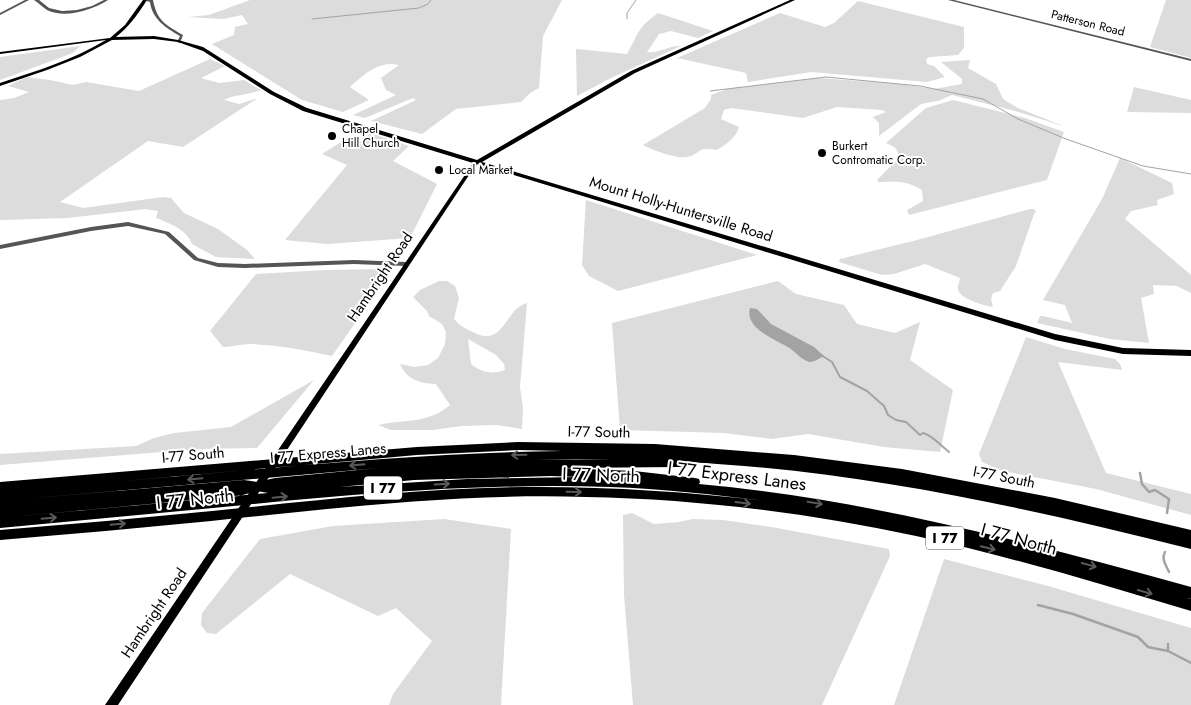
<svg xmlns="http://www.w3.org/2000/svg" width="1191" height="705" viewBox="0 0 1191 705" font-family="Jost,sans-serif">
  <rect width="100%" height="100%" fill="#fff"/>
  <g fill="#dcdcdc" fill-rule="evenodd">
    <path d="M250,0H562L543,36L539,88L530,93L521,102L456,109L422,134L371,121L416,100L413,98L365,118L353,115L396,95L386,90L381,78L399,65C380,60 364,74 350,87L369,100L343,112L302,100L212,44L234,35L235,27L248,24L242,15L223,19L188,17L209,15Z"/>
    <polygon points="1166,0 1191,0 1191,58 1150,47"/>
    <polygon points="858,1 964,27 964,48 958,55 930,57 926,59 927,64 934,66 945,77 927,82 811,72 748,82 746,73 677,58 780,13 825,27 834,23"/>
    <path d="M658,13L713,31L698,38L671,31L659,34L647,52C658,54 669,45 681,46L613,77L577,96L576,49L627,54C640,32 635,30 658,13Z"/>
    <polygon points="80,46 73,53 0,80 0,57"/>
    <path d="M210,59L225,66L201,78L219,83L244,80L261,90C248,95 234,94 224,100L239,104L258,98L183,147L148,141L60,202L83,208L163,197L171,198L184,213L218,229L247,250L255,259L216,257L192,244C186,229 171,224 156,218L158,211L146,209L67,218L0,220V100L14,98L29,92L8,86L27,77L50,80L73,85L86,82L139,91Z"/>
    <path d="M970,60L968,68L996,84L1003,99L1018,108L1066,127L1015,111L952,95L938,101L921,104L879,136V123L873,117L886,112L882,110L837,107L803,118L731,108L724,110L721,119L739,127C736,138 726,144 717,150C695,146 701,155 686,157C676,159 652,150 643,145L705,108L711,99V95L727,89L819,78L899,84L934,89L962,84V79L941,62Z"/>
    <polygon points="1134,87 1191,100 1191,113 1127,112"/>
    <path d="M953,100L1025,118L1064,132L1047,180L909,215L907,210L923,201L922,190C905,180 897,182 878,182L877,180L898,159C899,149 895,147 886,143L926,108Z"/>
    <polygon points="370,133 409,146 393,161 437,184 410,238 327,244 285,240 347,165 322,154 349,137 363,142"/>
    <polygon points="1120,158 1172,183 1174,194 1157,200 1158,205 1131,211 1125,219 1191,275 1191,293 1177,286 1153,285 1154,294 1141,298 1149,343 1110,339 1037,323 1040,316 1043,316 1072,323 1065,305 1043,300 1102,199"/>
    <polygon points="586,200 757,255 618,291 589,276 582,265"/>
    <path d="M1030,209H1034L1036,212L1034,214L1016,266L1000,291L993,293L991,299L993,307C985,306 958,298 958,289C957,286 960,281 960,278L925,264L894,274L882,275L839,262L840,259L917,240Z"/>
    <path d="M393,269L332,356C305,350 278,345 250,344C241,344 233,347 223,347L210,331L256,274L325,270Z"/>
    <path d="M439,281H447L455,286L459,298L454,319C461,327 468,330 477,334C504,345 506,308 527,303L520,387L523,408L522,429L497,425L462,426L432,430H391L378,425C406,419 428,424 450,405L436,384C419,383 407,380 400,364L414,367L428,365L438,358L445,344L446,332L442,324L429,316L427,311L413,297L420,290ZM468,339L496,355L504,364L505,370C492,375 481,372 471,364Z"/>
    <polygon points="778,281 796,294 844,305 857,324 895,333 920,322 910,360 953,390 940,452 884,447 808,434 771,439 724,433 620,430 612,323"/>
    <polygon points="1026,337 1065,349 1115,359 1120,364 1122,370 1058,362 1106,473 1191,494 1191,515 1096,489 1003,471 982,462 979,454"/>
    <polygon points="314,380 257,448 200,449 0,465 0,454 136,446 154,438 174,433 231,427"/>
    <polygon points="632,513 654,524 679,522 693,519 723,520 777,528 889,549 890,556 822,705 633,705 624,595 623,515"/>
    <polygon points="444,519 511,529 501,705 389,705 393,694 432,641 396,608 378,616 290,574 216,634 207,633 201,625 202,613 260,539 333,526"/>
    <polygon points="944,559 1048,586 1191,628 1191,705 894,705"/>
  </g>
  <path fill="#a3a3a3" d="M750,308L757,309L771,324L814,347L824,356C820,358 814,362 810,362C803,361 796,353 791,349C777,340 744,329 750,308Z"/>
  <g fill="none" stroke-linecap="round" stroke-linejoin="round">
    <g stroke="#a3a3a3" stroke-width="1">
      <polyline points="312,19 419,8 428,4 431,0"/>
      <polyline points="627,19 627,13 636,0"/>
      <polyline points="710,91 826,77 920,86 983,99 1018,119 1066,139 1143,166 1191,174"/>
    </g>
    <path stroke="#a3a3a3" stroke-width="2" d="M821,355L832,362L840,377L867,391L884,406L888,415L896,420L906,422L920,435L923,433C932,435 941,446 949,452"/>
    <g stroke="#a3a3a3" stroke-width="2.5">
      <polyline points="1140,473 1142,484 1149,492 1155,490 1169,499 1167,513"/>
      <path d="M1165,552C1161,559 1166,565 1169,572"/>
      <polyline points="1038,605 1073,614 1138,637 1148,647 1168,651 1191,663"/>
      <polyline points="1168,644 1168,651"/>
    </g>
    <g fill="#555" fill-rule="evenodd">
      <polygon points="25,0 29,0 0,15 0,13"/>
      <path d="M34,0H39L49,8L62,11L77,10L92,6L104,0H108C92,10 65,19 47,10C42,7 39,3 34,0Z"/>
      <path d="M143,0H153C157,21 166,25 183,35L180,43L177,42L180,36C166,28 152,19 150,2Z"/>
      <polygon points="948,0 954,0 1191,59 1191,61"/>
      <polygon points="128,222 169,232 198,258 218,263 245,264 354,260 406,262 409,264 406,266 354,264 245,268 218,267 194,260 165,234 128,226 91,231 0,249 0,245 91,227"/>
    </g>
    <path fill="#000" fill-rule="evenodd" d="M143,0H147C138,14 129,27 116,37L154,36L178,40L203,47L274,92L307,108L477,160L631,71L790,0H795L635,73L482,162L1055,334L1123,348L1191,350V356L1123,354L1055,340L478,164L475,166L118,705H105L473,163L303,111L270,94L203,51L178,42L154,39L112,40L80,57L47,70L0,86V83C36,71 73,60 106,40L0,54V52L110,38L125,25Z"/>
    <path fill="#000" fill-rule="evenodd" d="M518,442L655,444L794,455L902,469L1055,498L1191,530V549C1025,507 855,470 684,462L683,466L679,467L561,468L634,471L695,478L699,479L700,482L699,484C866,499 1030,543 1191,587V599L1118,578L1191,599V611C1100,584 1009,556 916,536C808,513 697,499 586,497C460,493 336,508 211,521C141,528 70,534 0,540V530C71,524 142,518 212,511C321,500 429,487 539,487C620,487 702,493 783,503C725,496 668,489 610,487C488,483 365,493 244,505C162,513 81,520 0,528V518L268,493L257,491L239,496L0,518V501L244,480L257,482L275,478L379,468L0,501V482L417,447ZM518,450L563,451C413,453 262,469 112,482L417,455ZM577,459H612L533,460H534ZM551,476L579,477L467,479L339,487L414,480Z"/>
  </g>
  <defs><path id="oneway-shaft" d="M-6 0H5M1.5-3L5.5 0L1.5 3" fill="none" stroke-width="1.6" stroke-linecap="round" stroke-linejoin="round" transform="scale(1.25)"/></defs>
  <g stroke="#595959">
    <use href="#oneway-shaft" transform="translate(519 455) rotate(179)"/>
    <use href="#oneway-shaft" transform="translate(357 465) rotate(175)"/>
    <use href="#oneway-shaft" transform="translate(195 479) rotate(175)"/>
    <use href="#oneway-shaft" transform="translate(442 484) rotate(-3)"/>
    <use href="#oneway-shaft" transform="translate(574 492) rotate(1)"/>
    <use href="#oneway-shaft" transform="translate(280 497) rotate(-5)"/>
    <use href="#oneway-shaft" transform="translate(743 503) rotate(7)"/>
    <use href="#oneway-shaft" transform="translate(815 503) rotate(9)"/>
    <use href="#oneway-shaft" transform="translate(49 518) rotate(-5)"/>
    <use href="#oneway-shaft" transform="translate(118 524) rotate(-5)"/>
    <use href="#oneway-shaft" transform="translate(988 548) rotate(14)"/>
    <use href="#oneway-shaft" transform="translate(1089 565) rotate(15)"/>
    <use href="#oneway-shaft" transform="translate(1145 592) rotate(16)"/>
  </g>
  <g fill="#000" stroke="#fff" stroke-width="2">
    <circle cx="332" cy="136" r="5"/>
    <circle cx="822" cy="153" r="5"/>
    <circle cx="439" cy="170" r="5"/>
  </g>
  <g text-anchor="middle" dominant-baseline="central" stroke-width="4" stroke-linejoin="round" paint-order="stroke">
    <g font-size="12" fill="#000" stroke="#fff">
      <text transform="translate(1088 23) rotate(14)">Patterson Road</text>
    </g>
    <g font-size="12" fill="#000" stroke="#fff" text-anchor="start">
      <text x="342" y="129">Chapel<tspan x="342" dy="14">Hill Church</tspan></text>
      <text x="832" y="146">Burkert<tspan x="832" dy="14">Contromatic Corp.</tspan></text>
      <text x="449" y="170">Local Market</text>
    </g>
    <g fill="#fff" stroke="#4c4c4c" stroke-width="1">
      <rect x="364" y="476.5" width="38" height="23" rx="4"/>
      <rect x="926" y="526.5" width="38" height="23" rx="4"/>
    </g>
    <g font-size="14" font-weight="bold" fill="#000">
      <text x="383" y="488">I 77</text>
      <text x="945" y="538">I 77</text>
    </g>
    <g font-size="15" fill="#000" stroke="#fff">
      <text transform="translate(681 209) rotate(17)">Mount Holly-Huntersville Road</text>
      <text transform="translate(380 277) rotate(-56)">Hambright Road</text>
      <text transform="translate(599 432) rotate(1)">I-77 South</text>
      <text transform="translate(328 453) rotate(-5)">I 77 Express Lanes</text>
      <text transform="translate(193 455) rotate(-5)">I-77 South</text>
      <text transform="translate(1004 477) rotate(11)">I-77 South</text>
      <text transform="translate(154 613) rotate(-56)">Hambright Road</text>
    </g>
    <g font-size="18" fill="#000" stroke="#fff">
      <text transform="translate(601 475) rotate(2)">I 77 North</text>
      <text transform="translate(737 476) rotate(7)">I 77 Express Lanes</text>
      <text transform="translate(195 499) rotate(-6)">I 77 North</text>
      <text transform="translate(1019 539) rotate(15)">I 77 North</text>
    </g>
  </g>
</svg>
